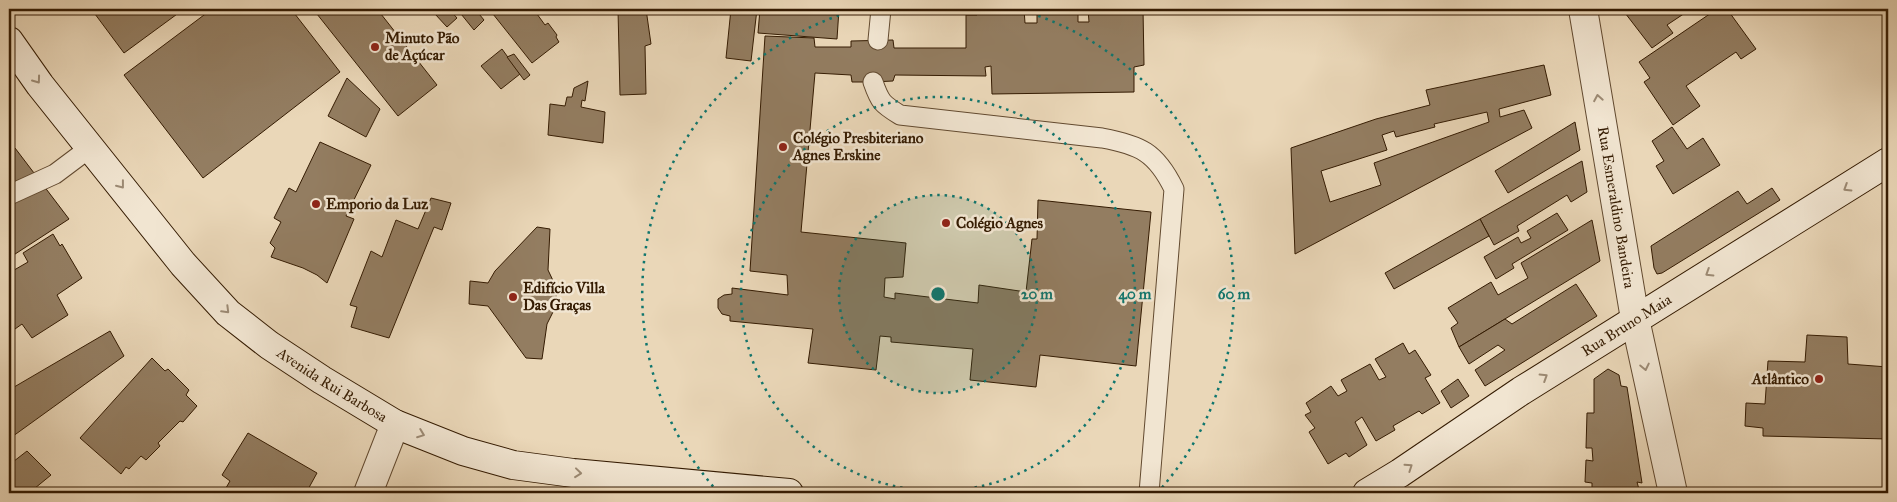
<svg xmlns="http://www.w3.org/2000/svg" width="1897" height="502" viewBox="0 0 1897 502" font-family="'IM FELL Great Primer',serif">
  <rect width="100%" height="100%" fill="#ead7b8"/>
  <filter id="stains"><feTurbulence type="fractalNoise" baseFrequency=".004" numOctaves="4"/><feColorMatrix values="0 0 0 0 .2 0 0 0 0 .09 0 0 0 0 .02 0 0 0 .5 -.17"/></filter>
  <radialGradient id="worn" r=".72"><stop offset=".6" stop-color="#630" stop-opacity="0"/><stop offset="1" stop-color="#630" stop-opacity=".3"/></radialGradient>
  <g fill="#937d61" stroke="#341b02" fill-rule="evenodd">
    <polygon points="94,9 184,9 124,53 92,10"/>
    <polygon points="212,9 291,9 340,72 203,178 124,75"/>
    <polygon points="313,9 377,9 437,85 398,116"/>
    <polygon points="440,9 449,9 457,18 447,27 435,14"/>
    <polygon points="457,9 475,9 484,20 474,30"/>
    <polygon points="489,9 537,9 539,13 537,14 545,25 548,23 557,35 556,37 559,42 532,63"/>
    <polygon points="646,9 651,44 645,46 646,94 620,95 618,10"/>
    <polygon points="731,9 757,9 751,61 726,58"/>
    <polygon points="760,9 839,9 837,39 758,33"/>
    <polygon points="976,9 1024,9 1025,23 1037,23 1037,13 1078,12 1078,22 1089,22 1088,9 1143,9 1144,65 1134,67 1134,92 992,94 991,66 985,67 986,76 895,75 893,81 873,82 852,82 851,75 815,73 801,232 906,243 903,277 885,278 884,297 895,299 895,293 978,303 979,285 1026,292 1032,239 1037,239 1038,200 1151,212 1136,366 1040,355 1036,387 970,380 973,349 891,342 891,337 880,336 876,370 808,363 813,329 730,321 730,316 722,314 718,308 718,299 724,295 732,294 732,288 788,295 787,275 750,271 765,36 814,38 815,47 851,47 851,41 893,40 894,48 966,48 966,15 977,15"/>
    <polygon points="1622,9 1691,9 1667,25 1673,33 1652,48"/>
    <polygon points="1717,9 1727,9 1756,49 1741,59 1736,52 1686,86 1700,106 1673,125 1644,82 1650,78 1639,62"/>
    <polygon points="502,49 520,74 501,89 481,66"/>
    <polygon points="514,54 530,75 524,80 507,57"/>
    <path d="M1544,65L1551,95L1499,109L1500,117L1524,110L1532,128L1295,254L1291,148L1376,119L1430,105L1426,90ZM1487,112L1489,122L1374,163L1381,185L1330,202L1321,171L1387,150L1382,135L1394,131L1396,137L1435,127L1434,124Z"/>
    <polygon points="347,78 380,109 366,137 328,116"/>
    <polygon points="588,81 585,101 582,100 581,107 605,112 603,143 548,135 550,104 565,106 567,97 572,97 574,88"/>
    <polygon points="1575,122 1580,150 1508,193 1495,171"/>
    <polygon points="1672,127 1687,149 1703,138 1720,165 1673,194 1656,166 1664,161 1652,141"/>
    <polygon points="320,142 371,165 346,216 354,219 327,283 317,275 303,268 271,257 275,248 270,243 281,222 274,218 289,188 296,192"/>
    <polygon points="9,148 15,148 69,219 9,258"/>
    <polygon points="1582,161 1587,192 1571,202 1567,195 1517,226 1519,231 1494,245 1480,219"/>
    <polygon points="1772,188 1780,200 1662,273 1657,274 1654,268 1651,246 1738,191 1747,204"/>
    <polygon points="431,198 451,203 442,230 434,227 389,338 351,327 357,307 350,305 371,251 382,257 396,220 418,229"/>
    <polygon points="1557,213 1568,230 1512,264 1514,268 1496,279 1484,257 1518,237 1521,243 1531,238 1527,231"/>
    <polygon points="1480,219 1489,236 1394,289 1385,273"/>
    <polygon points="1592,220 1600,261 1459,347 1451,328 1458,323 1448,308 1491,282 1498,295 1528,278 1521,263"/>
    <polygon points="537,227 550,229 548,270 557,289 555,308 547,324 542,359 526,358 488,306 469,304 470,281 488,283 495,271"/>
    <polygon points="53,234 60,246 62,244 82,278 57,295 68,315 32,338 22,324 15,329 9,322 9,273 28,262 23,253"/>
    <polygon points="1576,284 1597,316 1485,386 1475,370 1505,350 1498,345 1469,364 1459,347 1505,319 1512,324"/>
    <polygon points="110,331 124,356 9,439 9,390"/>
    <polygon points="1807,335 1847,337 1848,364 1888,367 1888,439 1763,436 1763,428 1745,426 1746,403 1765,404 1768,361 1805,362"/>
    <polygon points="1403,343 1409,354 1415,350 1431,375 1425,378 1440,403 1422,414 1419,411 1393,426 1395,430 1376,441 1362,417 1355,422 1367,445 1349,457 1346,453 1328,464 1309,432 1315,428 1305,415 1311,412 1306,403 1331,386 1338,396 1347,391 1341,380 1370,364 1379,380 1386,377 1375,359"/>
    <polygon points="152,358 165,371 168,369 189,390 186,395 197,406 183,422 180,421 158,443 160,446 146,460 141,456 129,469 126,467 121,474 80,438"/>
    <polygon points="1608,369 1619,375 1621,386 1627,387 1642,483 1637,482 1640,493 1592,493 1592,483 1585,482 1586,460 1593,461 1592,448 1586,448 1587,413 1594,413 1594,379"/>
    <polygon points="1458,379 1469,396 1451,408 1441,391"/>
    <polygon points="248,433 317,473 306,493 223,493 230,481 222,475"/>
    <polygon points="27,451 51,475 29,493 9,493 9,465"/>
  </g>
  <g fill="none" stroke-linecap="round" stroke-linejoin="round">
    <defs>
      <g id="lane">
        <polyline points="878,40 881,9"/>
        <path d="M873,82C880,102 882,104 900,115L1102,138C1140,145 1156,152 1174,189L1149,493"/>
        <polyline points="9,195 55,174 91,147"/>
      </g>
      <g id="street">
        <path id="s1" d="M1583,9L1635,319L1673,493"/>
        <polyline points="368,493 395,424"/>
      </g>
      <g id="secondary">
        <path id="s2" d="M9,41L40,85L183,264L228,313L269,345L322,380L395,424L463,451L513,465L573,473L789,493"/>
        <path id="s3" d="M1367,493L1400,473L1521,391L1888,162"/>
      </g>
    </defs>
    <use href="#lane" stroke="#624a30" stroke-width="21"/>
    <use href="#street" stroke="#624a30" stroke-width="30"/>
    <use href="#secondary" stroke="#341b02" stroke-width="30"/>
    <use href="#lane" stroke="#f1e5d1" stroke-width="19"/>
    <use href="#street" stroke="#f1e5d1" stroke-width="28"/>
    <use href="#secondary" stroke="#f1e5d1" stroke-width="28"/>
  </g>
  <defs><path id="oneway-chevron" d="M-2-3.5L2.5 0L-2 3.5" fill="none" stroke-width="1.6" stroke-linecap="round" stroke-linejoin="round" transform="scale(1.25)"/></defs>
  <g stroke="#9c8a74">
    <use href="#oneway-chevron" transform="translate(37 80) rotate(54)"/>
    <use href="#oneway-chevron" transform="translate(1598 98) rotate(-100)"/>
    <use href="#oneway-chevron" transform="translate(121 185) rotate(52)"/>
    <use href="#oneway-chevron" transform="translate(1847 188) rotate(148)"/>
    <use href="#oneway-chevron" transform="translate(1709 273) rotate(148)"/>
    <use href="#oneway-chevron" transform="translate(226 310) rotate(45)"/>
    <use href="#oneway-chevron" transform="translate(1645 367) rotate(78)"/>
    <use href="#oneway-chevron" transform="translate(1544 377) rotate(-32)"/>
    <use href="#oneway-chevron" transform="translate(421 434) rotate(21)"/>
    <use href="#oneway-chevron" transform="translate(1409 467) rotate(-34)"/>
    <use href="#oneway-chevron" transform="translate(578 473) rotate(6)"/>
  </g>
  <circle cx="938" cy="294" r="99" fill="#0f766e" fill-opacity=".12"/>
  <g fill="none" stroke="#0f766e" stroke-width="2.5" stroke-dasharray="2.5 5">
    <circle cx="938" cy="294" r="99"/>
    <circle cx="938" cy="294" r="197"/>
    <path d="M718 492A296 296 0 0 1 859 9M1017 9A296 296 0 0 1 1158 492"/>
  </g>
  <g fill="#8f2418" stroke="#f1e5d1" stroke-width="2">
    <circle cx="375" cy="47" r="5"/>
    <circle cx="783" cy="147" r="5"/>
    <circle cx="316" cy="204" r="5"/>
    <circle cx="946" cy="223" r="5"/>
    <circle cx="513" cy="297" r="5"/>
    <circle cx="1819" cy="379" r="5"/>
  </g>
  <g text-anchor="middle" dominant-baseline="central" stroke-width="5" stroke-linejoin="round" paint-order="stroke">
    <g font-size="15" font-weight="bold" fill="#341b02" stroke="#f1e5d1" text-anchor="start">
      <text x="385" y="38">Minuto Pão<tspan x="385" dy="17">de Açúcar</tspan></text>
      <text x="793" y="138">Colégio Presbiteriano<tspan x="793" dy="17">Agnes Erskine</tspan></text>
      <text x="326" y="204">Emporio da Luz</text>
      <text x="956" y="223">Colégio Agnes</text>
      <text x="523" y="288">Edifício Villa<tspan x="523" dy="17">Das Graças</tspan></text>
      <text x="1809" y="379" text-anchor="end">Atlântico</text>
    </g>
    <g font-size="15" fill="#341b02" stroke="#f1e5d1">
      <text stroke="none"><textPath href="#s1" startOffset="201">Rua Esmeraldino Bandeira</textPath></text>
      <text stroke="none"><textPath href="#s3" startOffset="309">Rua Bruno Maia</textPath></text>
      <text stroke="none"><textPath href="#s2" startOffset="476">Avenida Rui Barbosa</textPath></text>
    </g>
  </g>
  <circle cx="938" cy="294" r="8" fill="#0f766e" stroke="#f1e5d1" stroke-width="2.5"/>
  <g font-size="15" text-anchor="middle" font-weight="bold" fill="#0f766e" stroke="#f1e5d1" stroke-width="5" stroke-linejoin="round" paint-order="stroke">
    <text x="1037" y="299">20 m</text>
    <text x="1135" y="299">40 m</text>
    <text x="1234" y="299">60 m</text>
  </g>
  <rect width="1897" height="502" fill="none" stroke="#ead7b8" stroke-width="30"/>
  <rect x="10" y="10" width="1877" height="482" fill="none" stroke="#341b02" stroke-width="2.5"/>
  <rect x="15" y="15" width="1867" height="472" fill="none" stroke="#341b02"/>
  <rect width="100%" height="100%" filter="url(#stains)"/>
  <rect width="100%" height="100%" fill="url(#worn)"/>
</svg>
